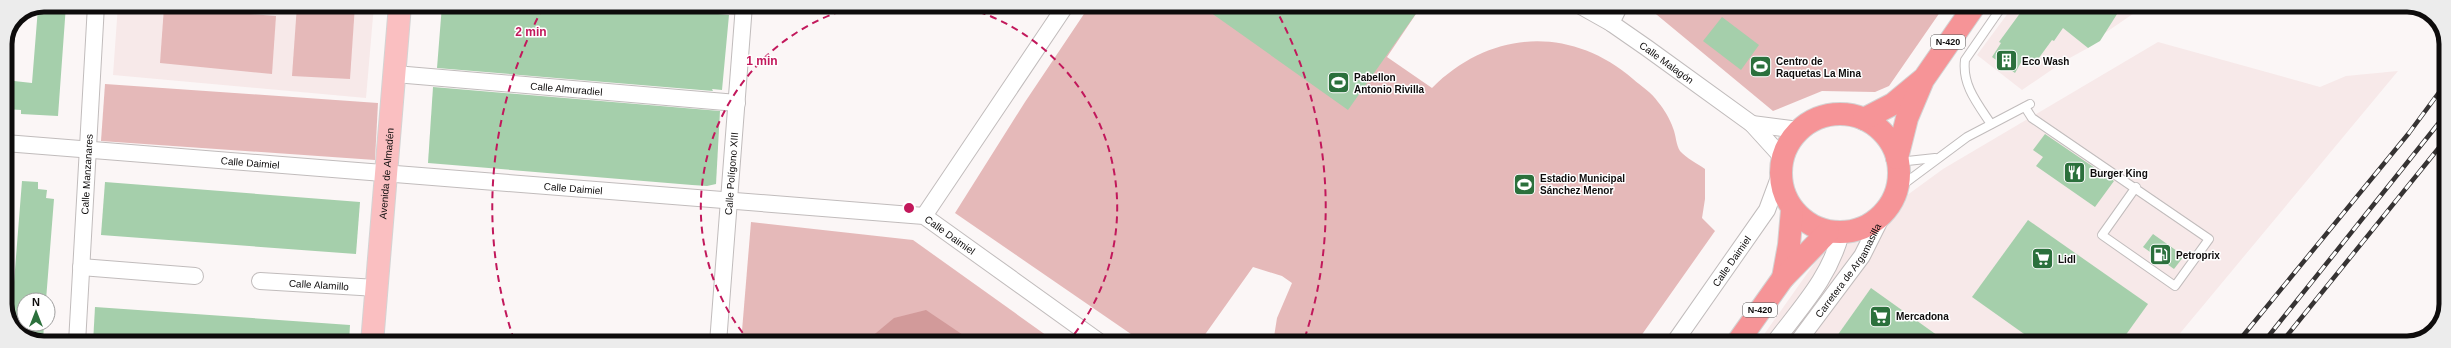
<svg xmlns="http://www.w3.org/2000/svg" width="2451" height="348" viewBox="0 0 2451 348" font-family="Arial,sans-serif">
  <rect width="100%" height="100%" fill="#fbf6f6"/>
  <g fill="#f7e9e9">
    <polygon points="118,5 374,5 366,98 113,75"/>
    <polygon points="2014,5 2146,5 2086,46 2088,48 2066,60 2022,90 1977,55"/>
    <polygon points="2158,42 2320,87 2346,76 2398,71 2172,343 1758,343 1823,251 1862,228 1943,169"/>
  </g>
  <g fill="#e5b9b9">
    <polygon points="297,5 355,5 350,79 292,76"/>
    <path d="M1090,5H1422L1387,57L1432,88C1490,30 1570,25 1633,79C1641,86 1652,93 1658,102C1664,109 1670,119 1673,128C1676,135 1676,145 1680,151C1686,158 1698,164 1705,169V199L1702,218L1715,231L1636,343H1273L1277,318L1292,283L1282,276L1253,267L1199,343H1144L955,213L1025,102Z"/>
    <polygon points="1645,5 1945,5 1889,86 1875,92 1822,91 1773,111"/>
    <polygon points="164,7 276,16 272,74 160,63"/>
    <polygon points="105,84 378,103 375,160 101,141"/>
    <polygon points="5,209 14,210 7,307 5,307"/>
    <polygon points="751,222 913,240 1057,343 741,343"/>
  </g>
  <polygon fill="#d29a9a" points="926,310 975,343 864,343 894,318"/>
  <g fill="#a5cfab">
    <polygon points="44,5 66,5 58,116 21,114 21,110 5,109 5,80 32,83 38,8"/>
    <polygon points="442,5 620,5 729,15 722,90 712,89 713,91 437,68"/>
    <polygon points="1200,5 1422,5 1348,110"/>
    <polygon points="2026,5 2111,5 2119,11 2100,41 2088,48 2063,28 2054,41 2052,40 2033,66 2023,59 2015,73 1992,57 2001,43 1999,42"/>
    <polygon points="1722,17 1759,45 1741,70 1703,41"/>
    <polygon points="433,87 720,111 716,184 707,186 692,185 428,163"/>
    <polygon points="2045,134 2114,181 2095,207 2036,166 2043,157 2033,150"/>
    <polygon points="22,181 38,182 38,189 47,190 46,198 54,199 46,300 24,300 24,324 44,324 43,343 17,332 11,320"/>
    <polygon points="105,182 360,202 356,254 101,235"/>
    <polygon points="2028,220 2148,304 2120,343 2037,343 1972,297"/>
    <polygon points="2153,234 2184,256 2174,269 2143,247"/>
    <polygon points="1871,288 1948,343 1832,343"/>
    <polygon points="95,307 350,325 349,343 93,343"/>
  </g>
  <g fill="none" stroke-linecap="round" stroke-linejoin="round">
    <defs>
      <g id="lane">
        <polyline points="2025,107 2032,118 2209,239 2175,286 2102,235 2136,187"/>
        <path d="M1991,124C1977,103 1962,85 1965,60L2003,5"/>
        <polyline points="1898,162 1935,158"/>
        <polyline points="1897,189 1967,137 2030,104"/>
      </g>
      <g id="street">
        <polyline points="729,5 744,6"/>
        <path id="s1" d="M1579,5L1611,23L1647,48L1752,124L1782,157"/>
        <polyline points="1611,23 1620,5"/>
        <path id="s2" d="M395,74L737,103"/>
        <polyline points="1752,124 1799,130"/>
        <path id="s3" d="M5,143L924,216L1101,343"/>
        <polyline points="924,216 1066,5"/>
        <polyline points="81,267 195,276"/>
        <path id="s4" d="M260,281L377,288"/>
        <path id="s5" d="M77,343L96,5"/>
        <path id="s6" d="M718,343L744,5"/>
        <path id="s7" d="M1674,343L1767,210L1780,175"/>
        <path d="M1774,343C1801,307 1830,277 1841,233"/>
        <path id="s8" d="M1797,343L1862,256L1882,216"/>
      </g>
      <g id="primary">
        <path id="s9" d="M372,343L400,5"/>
      </g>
      <g id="highway">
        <circle cx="1840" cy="173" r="59"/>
        <polyline points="1864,119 1893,104 1922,80"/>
        <polyline points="1897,158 1907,118 1923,80 1975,5"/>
        <polyline points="1783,278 1789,245 1792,210"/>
        <polyline points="1737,343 1783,278 1828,232"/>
      </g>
    </defs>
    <use href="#lane" stroke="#c1bcbc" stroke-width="10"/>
    <use href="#street" stroke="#c1bcbc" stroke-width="18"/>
    <use href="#primary" stroke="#d4d3d3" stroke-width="24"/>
    <use href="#highway" stroke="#d4d3d3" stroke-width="24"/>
    <use href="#lane" stroke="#fff" stroke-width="8"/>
    <use href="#street" stroke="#fff" stroke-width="16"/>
    <use href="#primary" stroke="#fabfc1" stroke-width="22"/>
    <use href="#highway" stroke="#f69497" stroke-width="22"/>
    <defs>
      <g id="rail">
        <polyline points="2237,343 2409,133 2446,83"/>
        <polyline points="2263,343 2446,114"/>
        <polyline points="2281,343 2446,139"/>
      </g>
    </defs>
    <use href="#rail" stroke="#363333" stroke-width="4.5"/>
    <use href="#rail" stroke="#fff" stroke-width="3" stroke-dasharray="9" stroke-linecap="butt"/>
  </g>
  <g fill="none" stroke="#c2185b" stroke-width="2" stroke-dasharray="7 5">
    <path d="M750 342A208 208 0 0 1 862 5M956 5A208 208 0 0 1 1068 342"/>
    <path d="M514 340A417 417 0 0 1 544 6M1274 6A417 417 0 0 1 1304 340"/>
  </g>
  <defs>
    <symbol id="building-square" viewBox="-11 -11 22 22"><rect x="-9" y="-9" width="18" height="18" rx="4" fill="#2b703c" stroke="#fff"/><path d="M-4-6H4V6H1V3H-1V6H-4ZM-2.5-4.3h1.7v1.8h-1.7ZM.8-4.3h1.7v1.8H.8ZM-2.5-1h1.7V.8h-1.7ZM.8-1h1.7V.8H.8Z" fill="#fff"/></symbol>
    <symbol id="stadium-square" viewBox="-11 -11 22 22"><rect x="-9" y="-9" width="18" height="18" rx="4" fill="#2b703c" stroke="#fff"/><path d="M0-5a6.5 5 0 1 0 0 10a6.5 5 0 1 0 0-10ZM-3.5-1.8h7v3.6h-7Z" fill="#fff"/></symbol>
    <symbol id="restaurant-square" viewBox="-11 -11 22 22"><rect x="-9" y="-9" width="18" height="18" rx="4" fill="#2b703c" stroke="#fff"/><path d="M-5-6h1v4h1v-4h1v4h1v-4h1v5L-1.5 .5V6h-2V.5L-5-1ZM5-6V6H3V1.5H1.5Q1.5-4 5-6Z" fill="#fff"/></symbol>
    <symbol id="fuel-square" viewBox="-11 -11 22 22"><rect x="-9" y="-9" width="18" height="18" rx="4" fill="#2b703c" stroke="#fff"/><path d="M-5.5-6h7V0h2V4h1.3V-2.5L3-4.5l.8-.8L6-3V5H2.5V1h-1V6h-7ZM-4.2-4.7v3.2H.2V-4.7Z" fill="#fff"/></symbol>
    <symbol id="supermarket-square" viewBox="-11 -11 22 22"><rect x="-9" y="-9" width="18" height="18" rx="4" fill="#2b703c" stroke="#fff"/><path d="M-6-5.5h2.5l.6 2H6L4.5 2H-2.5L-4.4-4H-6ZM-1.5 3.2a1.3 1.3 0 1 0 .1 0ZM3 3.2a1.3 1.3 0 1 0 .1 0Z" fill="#fff"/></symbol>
  </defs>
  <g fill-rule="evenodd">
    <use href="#building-square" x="1994" y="48" width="25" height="25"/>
    <use href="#stadium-square" x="1748" y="54" width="25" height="25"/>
    <use href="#stadium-square" x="1326" y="70" width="25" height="25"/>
    <use href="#restaurant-square" x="2062" y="160" width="25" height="25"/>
    <use href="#stadium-square" x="1512" y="172" width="25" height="25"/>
    <use href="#fuel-square" x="2148" y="242" width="25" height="25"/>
    <use href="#supermarket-square" x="2030" y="246" width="25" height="25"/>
    <use href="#supermarket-square" x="1868" y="304" width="25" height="25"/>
  </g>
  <g text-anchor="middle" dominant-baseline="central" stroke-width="3" stroke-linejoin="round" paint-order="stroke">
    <g fill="#fff" stroke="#565555" stroke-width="1">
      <rect x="1931" y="35" width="34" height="14" rx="3"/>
      <rect x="1743" y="303" width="34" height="14" rx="3"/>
    </g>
    <g font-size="9" font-weight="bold" fill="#0e0c0c">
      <text x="1948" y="42">N-420</text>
      <text x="1760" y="310">N-420</text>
    </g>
    <g font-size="10" font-weight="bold" fill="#0e0c0c" stroke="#fff" text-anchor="start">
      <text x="1776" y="61">Centro de<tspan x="1776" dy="12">Raquetas La Mina</tspan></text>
      <text x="2022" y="61">Eco Wash</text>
      <text x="1354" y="77">Pabellon<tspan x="1354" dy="12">Antonio Rivilla</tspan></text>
      <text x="2090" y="173">Burger King</text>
      <text x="1540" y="178">Estadio Municipal<tspan x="1540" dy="12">Sánchez Menor</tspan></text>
      <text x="2176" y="255">Petroprix</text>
      <text x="2058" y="259">Lidl</text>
      <text x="1896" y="316">Mercadona</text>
    </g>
    <g font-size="10" fill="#0e0c0c" stroke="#fff">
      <text stroke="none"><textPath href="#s1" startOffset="105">Calle Malagón</textPath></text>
      <text stroke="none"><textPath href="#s2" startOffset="172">Calle Almuradiel</textPath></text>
      <text stroke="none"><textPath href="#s3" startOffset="246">Calle Daimiel</textPath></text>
      <text stroke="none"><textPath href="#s5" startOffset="169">Calle Manzanares</textPath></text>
      <text stroke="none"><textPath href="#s9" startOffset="170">Avenida de Almadén</textPath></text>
      <text stroke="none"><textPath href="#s6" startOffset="170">Calle Polígono XIII</textPath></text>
      <text stroke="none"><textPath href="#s3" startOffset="570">Calle Daimiel</textPath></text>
      <text stroke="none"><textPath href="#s3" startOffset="954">Calle Daimiel</textPath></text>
      <text stroke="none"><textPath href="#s7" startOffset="100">Calle Daimiel</textPath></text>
      <text stroke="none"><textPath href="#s8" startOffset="89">Carretera de Argamasilla</textPath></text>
      <text stroke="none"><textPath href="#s4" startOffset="59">Calle Alamillo</textPath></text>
    </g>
  </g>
  <path d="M0 0H2451V348H0ZM44 12H2407A32 32 0 0 1 2439 44V304A32 32 0 0 1 2407 336H44A32 32 0 0 1 12 304V44A32 32 0 0 1 44 12Z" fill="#ececec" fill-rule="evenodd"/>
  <path fill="none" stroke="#0e0c0c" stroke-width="5" d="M44 12H2407A32 32 0 0 1 2439 44V304A32 32 0 0 1 2407 336H44A32 32 0 0 1 12 304V44A32 32 0 0 1 44 12Z"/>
  <circle cx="909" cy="208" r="6" fill="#c2185b" stroke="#fff" stroke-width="2"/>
  <g font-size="12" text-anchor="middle" font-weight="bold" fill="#c2185b" stroke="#fff" stroke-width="3" stroke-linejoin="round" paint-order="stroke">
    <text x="531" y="36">2 min</text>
    <text x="762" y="65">1 min</text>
  </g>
  <g transform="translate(36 312)"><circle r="19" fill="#ffffff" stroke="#9f9e9e"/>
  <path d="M0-3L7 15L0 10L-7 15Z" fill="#2b703c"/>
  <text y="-6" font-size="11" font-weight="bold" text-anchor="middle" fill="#0e0c0c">N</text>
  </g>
</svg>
